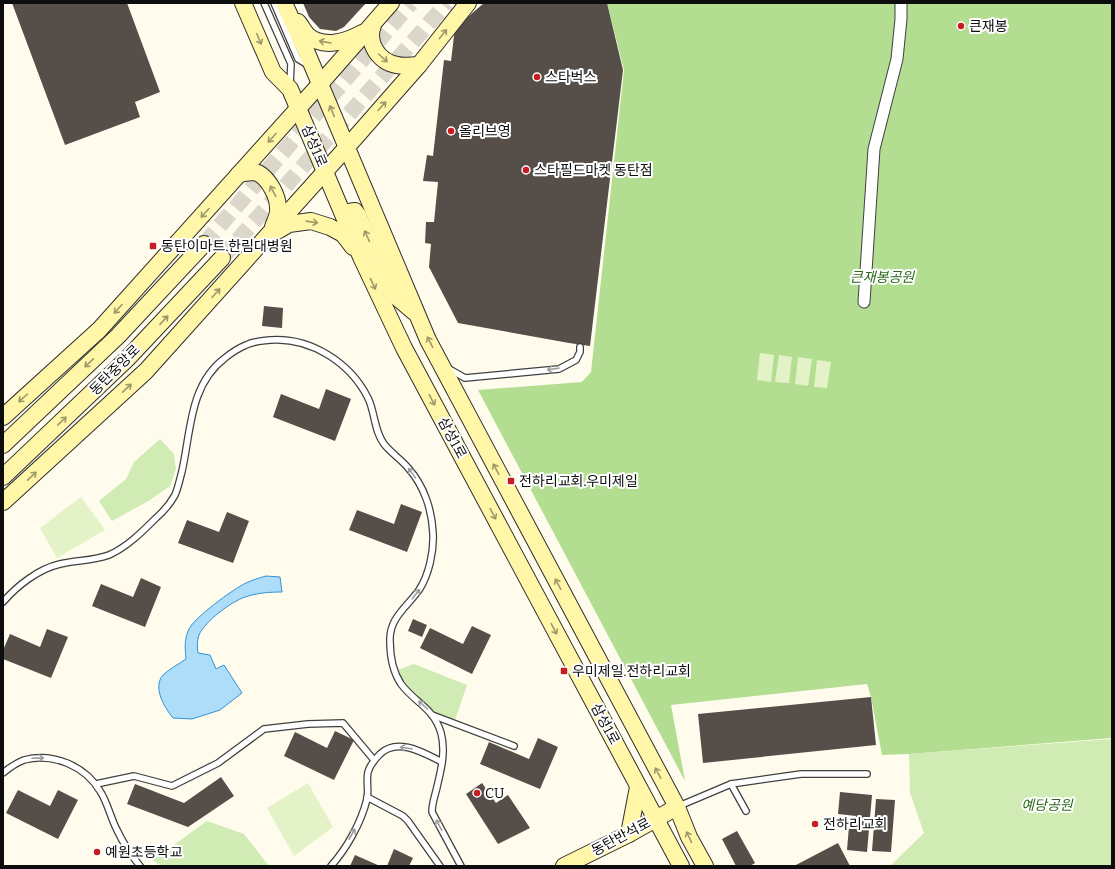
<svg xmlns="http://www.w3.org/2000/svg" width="1115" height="869" viewBox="0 0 1115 869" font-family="Bitter,'Noto Sans KR',serif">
  <rect width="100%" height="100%" fill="#fffced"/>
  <g fill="#d0ecb4">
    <polygon points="160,439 174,454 176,469 170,486 150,500 112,521 99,501 126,479 134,462"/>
    <polygon points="414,664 467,685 454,723 432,715 401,684 395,671"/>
    <polygon points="1112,739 1112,866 890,866 924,833 910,793 909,754"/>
    <polygon points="207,821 244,834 269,866 161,866 153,860"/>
  </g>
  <polygon fill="#b3de92" points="607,3 1112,3 1112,738 909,754 882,755 871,697 867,684 671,705 685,781 478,390 582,382 591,372 624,70"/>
  <g fill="#e3f3c7">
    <polygon points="760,353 774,355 771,382 757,380"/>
    <polygon points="779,355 792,357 789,383 775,382"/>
    <polygon points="798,357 812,359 808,386 795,384"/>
    <polygon points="817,360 831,362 827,388 814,387"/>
    <polygon points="81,497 105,530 57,558 40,528"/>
    <polygon points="308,783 333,827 294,856 267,808"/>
  </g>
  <path fill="#aeddfa" stroke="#3092d6" d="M266,576L280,577L282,592C269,592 257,593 245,597C231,602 205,621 199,635C197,641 197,646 198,653L210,655L216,669L224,665L242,693L220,710L192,719L173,718C165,708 152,688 163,675C169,669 179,664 186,659C185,647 184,640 189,629C194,618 233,589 246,583C252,580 259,578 266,576Z"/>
  <g fill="#564e49">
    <polygon points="12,3 127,3 160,92 135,102 140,117 65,145"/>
    <polygon points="303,3 366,3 344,27 336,31 320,29 309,17"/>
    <polygon points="484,3 607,3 623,70 590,346 569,343 458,323 429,267 431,244 425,243 426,222 434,222 438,182 423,181 427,155 433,156 444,60 451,61 455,28"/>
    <polygon points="264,306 283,308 282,328 262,326"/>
    <polygon points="326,389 351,399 335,441 273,417 281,394 319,409"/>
    <polygon points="401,504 422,512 407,552 349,530 357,510 394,524"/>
    <polygon points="227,512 249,521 233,563 178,543 187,520 219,532"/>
    <polygon points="141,578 161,587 145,627 92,606 101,584 133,597"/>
    <polygon points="413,619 427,625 422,637 408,631"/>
    <polygon points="472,626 491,635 472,674 420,648 430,628 463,644"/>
    <polygon points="47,629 68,637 51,678 3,659 3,650 10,634 40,647"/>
    <polygon points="871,697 876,745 703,763 698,714"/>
    <polygon points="335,731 354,740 334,780 284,756 295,732 327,748"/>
    <polygon points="538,738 558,747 540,789 480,764 489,742 529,759"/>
    <polygon points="221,777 234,796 188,827 127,804 135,784 184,803"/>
    <polygon points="482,783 496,803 508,795 530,828 498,844 466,794"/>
    <polygon points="18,790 50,806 58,790 78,800 58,839 6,813"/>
    <polygon points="840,792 872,795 867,852 847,850 849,826 855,827 856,816 838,814"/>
    <polygon points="876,799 895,800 891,852 872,851"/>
    <polygon points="737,831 755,863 750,866 736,866 722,839"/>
    <polygon points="838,843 850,866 794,866"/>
    <polygon points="394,849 413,858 409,866 387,866"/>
    <polygon points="355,855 380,866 350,866"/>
  </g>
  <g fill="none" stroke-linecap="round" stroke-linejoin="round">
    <g stroke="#dbd8cb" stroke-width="16" stroke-dasharray="16 8" stroke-linecap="butt">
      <polyline points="204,244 411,3"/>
      <polyline points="222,258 447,3"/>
    </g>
    <defs>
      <g id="lane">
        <polyline points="264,3 291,64 290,85"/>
        <polyline points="274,3 298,59 308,65"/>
        <polyline points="449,369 465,378 559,369 576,360 580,352 580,347"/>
        <path d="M3,602C17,586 38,569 60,564C76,560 93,561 109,555C127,547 142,532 156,518C163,512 170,504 175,495C178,488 180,479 182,471C191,432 189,385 225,358C231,353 239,348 246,345C254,341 262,341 270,340C310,337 350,362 368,398C375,412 374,431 384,444C391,453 402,460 409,469C424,486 432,510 433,533C434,551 429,575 419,590C407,607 389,618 390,641C390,655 393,672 401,684C415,703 434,708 441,733C446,751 441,770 437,787C435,796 432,803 432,812L461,866"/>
        <polyline points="432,715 514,746"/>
        <path d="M3,773C9,768 16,763 24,760C53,752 85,766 100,791C107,801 111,819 117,830C123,843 131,855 140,866"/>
        <polyline points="96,784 134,776 172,786 218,763 264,729 308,724 343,723 374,760"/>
        <polyline points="731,784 746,811"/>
        <polyline points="367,797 403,816 408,821 440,866"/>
        <polyline points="679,806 731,784 801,774 867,774"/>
        <path d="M331,866C347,848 361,823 367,799C369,790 366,781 368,772C370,765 375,759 380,754C398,737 424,753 442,762"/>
      </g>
      <polyline id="street" points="864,302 874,149 897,59 901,19 901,3"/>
      <g id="secondary">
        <polyline points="243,3 273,72 290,89 361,257 404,348 681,866"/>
        <polyline points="284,3 307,53 428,340 677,807 689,837 705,866"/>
        <path d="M298,22C301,26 304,31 307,35C323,49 346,42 362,33"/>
        <path d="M373,25C366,43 379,62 397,65C404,67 412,65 419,65"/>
        <path d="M239,174C245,173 252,171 258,173C269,179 278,196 278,208C279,214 275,221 273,227"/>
        <polyline points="346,220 349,212 355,211 358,215 394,295 414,312"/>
        <polyline points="274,233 289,224 311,221 330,227 343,234 353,247"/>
        <polyline points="3,417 99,330 320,84 391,3"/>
        <polyline points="3,445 118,336 204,244"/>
        <polyline points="3,477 127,359 222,258"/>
        <polyline points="3,502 146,371 347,147 419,65 468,3"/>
        <polyline points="629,834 638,787"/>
        <polyline points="564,866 629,834 677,807"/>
      </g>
    </defs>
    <use href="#lane" stroke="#404040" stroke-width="8"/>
    <use href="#street" stroke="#404040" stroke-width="13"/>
    <use href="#secondary" stroke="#2f2f2f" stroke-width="18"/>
    <use href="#lane" stroke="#fff" stroke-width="5.5"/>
    <use href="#street" stroke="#fff" stroke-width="11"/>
    <use href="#secondary" stroke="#fff6a8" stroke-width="16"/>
  </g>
  <defs><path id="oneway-shaft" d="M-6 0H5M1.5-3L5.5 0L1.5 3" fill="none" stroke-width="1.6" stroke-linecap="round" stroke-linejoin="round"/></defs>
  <g stroke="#9e996a">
    <use href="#oneway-shaft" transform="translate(443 34) rotate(-51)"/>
    <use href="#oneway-shaft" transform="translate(259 39) rotate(67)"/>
    <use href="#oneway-shaft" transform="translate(325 42) rotate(-170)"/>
    <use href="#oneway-shaft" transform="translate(383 58) rotate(42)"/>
    <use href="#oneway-shaft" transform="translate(382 106) rotate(-48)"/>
    <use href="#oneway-shaft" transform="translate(332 111) rotate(-113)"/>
    <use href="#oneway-shaft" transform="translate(272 138) rotate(132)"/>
    <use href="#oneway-shaft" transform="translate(273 191) rotate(-118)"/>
    <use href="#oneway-shaft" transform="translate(205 213) rotate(132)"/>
    <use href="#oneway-shaft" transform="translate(312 222) rotate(8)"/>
    <use href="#oneway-shaft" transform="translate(367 236) rotate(-114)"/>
    <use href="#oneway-shaft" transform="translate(373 284) rotate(65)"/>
    <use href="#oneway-shaft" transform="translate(216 293) rotate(-48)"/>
    <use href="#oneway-shaft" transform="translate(118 309) rotate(132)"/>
    <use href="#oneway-shaft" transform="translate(164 320) rotate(-47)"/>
    <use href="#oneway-shaft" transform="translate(430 342) rotate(-117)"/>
    <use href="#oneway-shaft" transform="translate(89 363) rotate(137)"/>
    <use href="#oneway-shaft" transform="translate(127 388) rotate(-43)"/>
    <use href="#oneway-shaft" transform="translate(23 398) rotate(138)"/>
    <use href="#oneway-shaft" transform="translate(432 400) rotate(62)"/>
    <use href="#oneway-shaft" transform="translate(62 421) rotate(-44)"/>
    <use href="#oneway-shaft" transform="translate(496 469) rotate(-118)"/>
    <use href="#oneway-shaft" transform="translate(32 476) rotate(-43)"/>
    <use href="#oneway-shaft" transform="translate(493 514) rotate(62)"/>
    <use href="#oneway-shaft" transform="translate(558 584) rotate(-118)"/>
    <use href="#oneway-shaft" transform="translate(554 629) rotate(62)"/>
    <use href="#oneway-shaft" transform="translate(658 773) rotate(-118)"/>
    <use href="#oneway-shaft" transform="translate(689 837) rotate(-115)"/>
  </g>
  <g stroke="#9e9e9e">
    <use href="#oneway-shaft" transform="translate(553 369) rotate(172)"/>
    <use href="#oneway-shaft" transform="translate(412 473) rotate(-126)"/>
    <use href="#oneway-shaft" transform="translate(416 594) rotate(-51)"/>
    <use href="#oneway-shaft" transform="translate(423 705) rotate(-138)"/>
    <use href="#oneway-shaft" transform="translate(406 748) rotate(-172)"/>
    <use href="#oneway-shaft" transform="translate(38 758) rotate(-2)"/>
    <use href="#oneway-shaft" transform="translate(439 825) rotate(-118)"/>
    <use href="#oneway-shaft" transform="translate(352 834) rotate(-61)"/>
  </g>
  <g fill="#c61c22" stroke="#fff" stroke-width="1.5">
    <circle cx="961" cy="26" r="4"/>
    <circle cx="537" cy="77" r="4"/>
    <circle cx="451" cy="131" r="4"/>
    <circle cx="526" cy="170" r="4"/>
    <rect x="149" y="242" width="8" height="8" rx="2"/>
    <rect x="507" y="477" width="8" height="8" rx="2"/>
    <rect x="560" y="667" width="8" height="8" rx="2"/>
    <circle cx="477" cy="793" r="4"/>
    <circle cx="815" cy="824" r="4"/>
    <circle cx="97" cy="852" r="4"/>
  </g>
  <g text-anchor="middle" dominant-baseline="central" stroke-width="4" stroke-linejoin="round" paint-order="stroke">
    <g font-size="14" fill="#0d0d0d" stroke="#fff" text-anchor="start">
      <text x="969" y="26">큰재봉</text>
      <text x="545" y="77">스타벅스</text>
      <text x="459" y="131">올리브영</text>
      <text x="534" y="170">스타필드마켓 동탄점</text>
      <text x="161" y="246">동탄이마트.한림대병원</text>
      <text x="519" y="481">전하리교회.우미제일</text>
      <text x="572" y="671">우미제일.전하리교회</text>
      <text x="485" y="793">CU</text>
      <text x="823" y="824">전하리교회</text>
      <text x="105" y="852">예원초등학교</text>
    </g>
    <g font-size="14" fill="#0d0d0d" stroke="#fff">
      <text transform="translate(314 146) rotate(67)">삼성1로</text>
      <text transform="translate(115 370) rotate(-45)">동탄중앙로</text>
      <text transform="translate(452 438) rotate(62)">삼성1로</text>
      <text transform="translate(605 724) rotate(62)">삼성1로</text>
      <text transform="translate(621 837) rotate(-28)">동탄반석로</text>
    </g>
    <g font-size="14" font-style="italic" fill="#296919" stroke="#fff">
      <text x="882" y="277">큰재봉공원</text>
      <text x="1047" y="805">예당공원</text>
    </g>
  </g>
  <rect width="1115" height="869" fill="none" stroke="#0d0d0d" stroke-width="8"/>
</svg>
